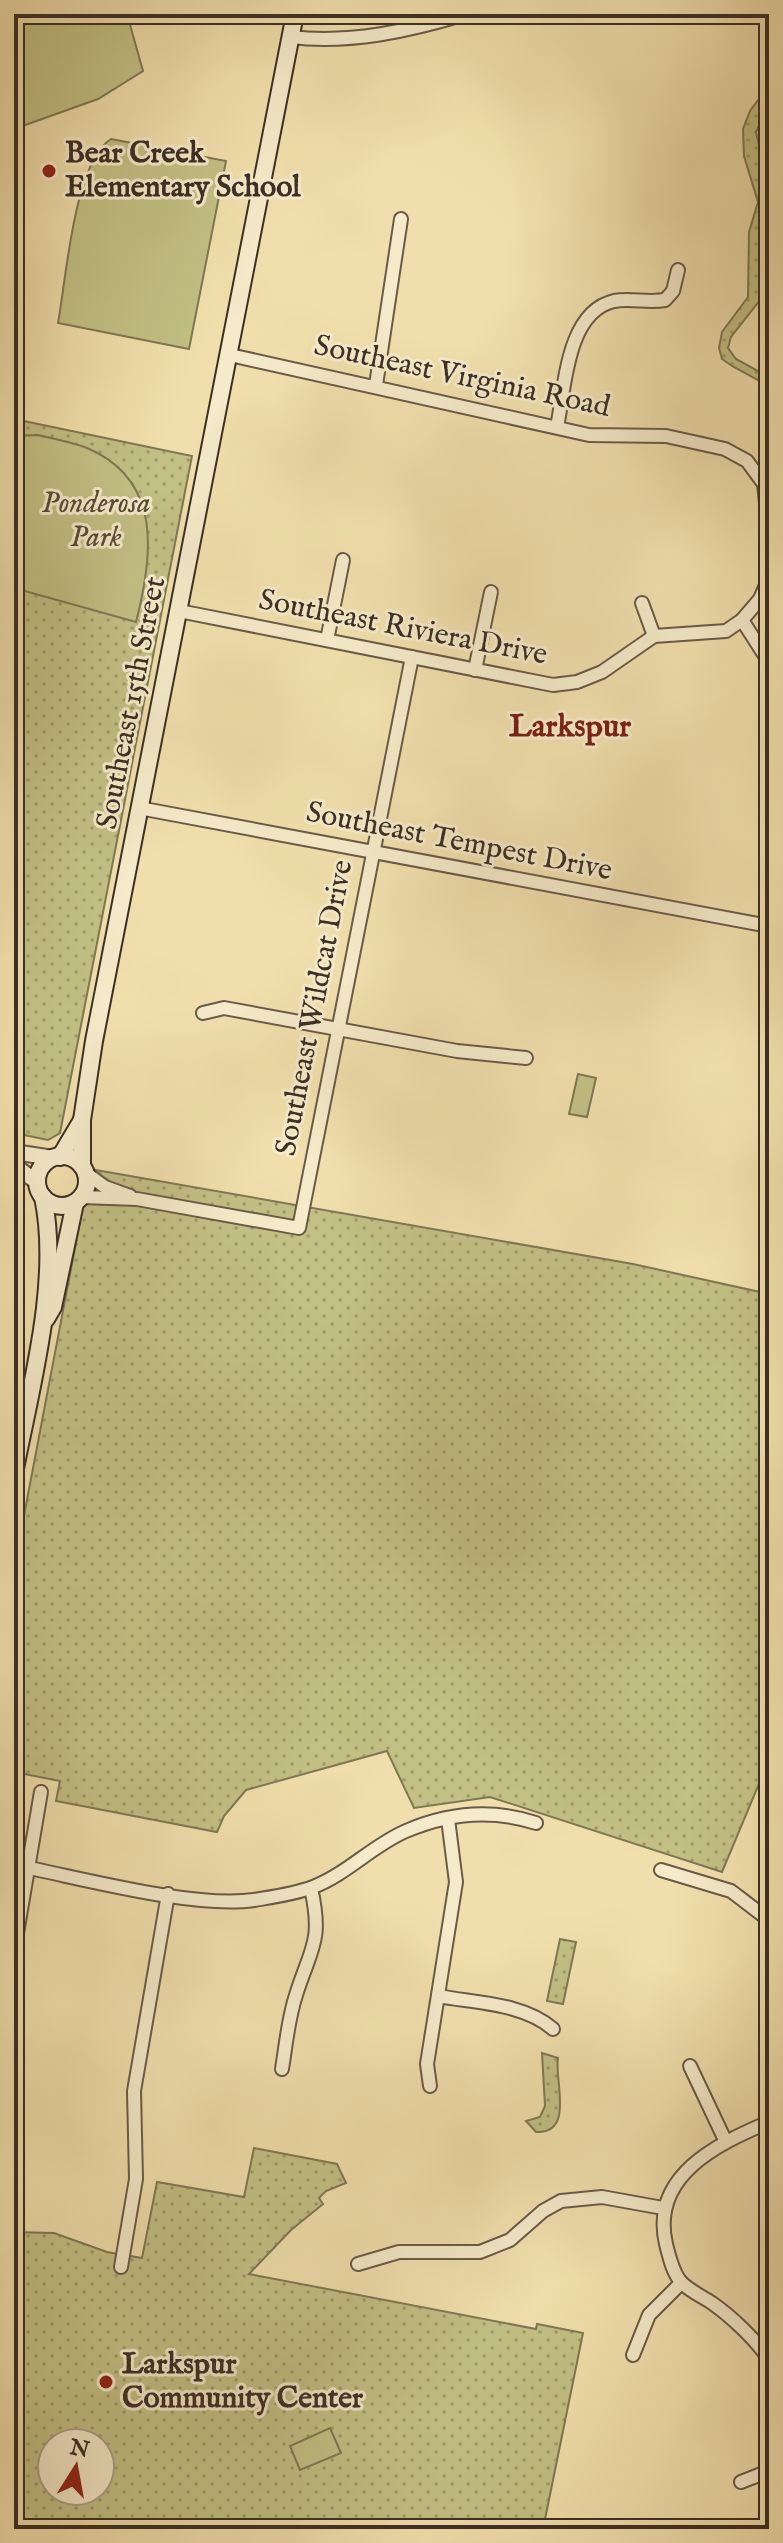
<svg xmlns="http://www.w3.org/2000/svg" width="783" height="2543" viewBox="0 0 783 2543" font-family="'IM FELL English',serif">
  <defs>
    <pattern id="green-dots" width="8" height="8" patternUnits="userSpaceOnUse" patternTransform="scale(2)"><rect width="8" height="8" fill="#c2c084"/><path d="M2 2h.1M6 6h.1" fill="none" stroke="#9f9c6c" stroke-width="1.8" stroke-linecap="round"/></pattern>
  </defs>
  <rect width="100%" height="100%" fill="#f0dfac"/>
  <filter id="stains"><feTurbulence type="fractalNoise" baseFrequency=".0025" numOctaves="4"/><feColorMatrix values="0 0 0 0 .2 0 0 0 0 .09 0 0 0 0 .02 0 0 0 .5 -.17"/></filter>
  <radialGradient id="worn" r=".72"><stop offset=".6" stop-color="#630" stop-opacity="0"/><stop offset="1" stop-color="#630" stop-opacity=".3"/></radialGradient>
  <g fill="url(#green-dots)" stroke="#7f7855" stroke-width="2" fill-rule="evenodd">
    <polygon points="769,85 769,104 756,132 769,189 767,279 760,300 731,337 728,348 736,359 769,377 769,386 732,366 722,359 719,348 722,332 748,297 749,232 758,202 744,156 743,129 750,111"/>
    <polygon points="14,419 192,456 60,1133 48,1140 14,1133"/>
    <polygon points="90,1169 633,1264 769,1294 769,1760 722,1872 490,1797 414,1808 387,1751 246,1790 224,1816 217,1832 56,1801 60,1781 14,1772 14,1568"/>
    <polygon points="560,1939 576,1942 563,2004 547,2001"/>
    <path d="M542,2053L558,2058C554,2080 575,2134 536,2132L526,2121L540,2117L545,2106Z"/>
    <path d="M254,2148L337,2164L346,2183L326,2191L319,2198L323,2204L291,2230L249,2274L536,2329L537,2324L583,2333L543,2529H14V2232L54,2233L107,2252L142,2258L157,2182L244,2197ZM52,2443H100V2491H52Z"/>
  </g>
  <g fill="#c2c084" stroke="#7f7855" stroke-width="2">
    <polygon points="14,14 127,14 143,71 98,99 14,129"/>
    <path d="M111,139L226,161L189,349L58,323C66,280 74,162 111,139Z"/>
    <path d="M38,435C54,439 72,442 87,448C163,480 153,556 136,622L14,588V436Z"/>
    <polygon points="578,1074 596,1078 587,1117 569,1114"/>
    <polygon points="330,2428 341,2453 300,2470 290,2446"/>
  </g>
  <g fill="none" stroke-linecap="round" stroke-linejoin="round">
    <defs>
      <g id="minor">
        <path d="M291,37C350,44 409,31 465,14"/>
        <polyline points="230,355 589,435 666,436 725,449 747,461 764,484 769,532"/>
        <polyline points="376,385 401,219"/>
        <path d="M557,427C565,389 566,312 614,301C631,298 648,303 665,300L673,291L678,270"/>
        <polyline points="642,603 654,636"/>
        <polyline points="179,611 553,685 577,682 602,672 654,636 726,631 742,620 760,599 769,578"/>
        <polyline points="742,620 769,662"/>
        <polyline points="327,640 343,560"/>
        <polyline points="475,670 491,592"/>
        <polyline points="139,808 769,926"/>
        <polyline points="203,1013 224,1008 457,1051 526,1058"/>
        <polyline points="86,1173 105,1187 130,1196"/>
        <polyline points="81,1197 137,1199 299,1228 412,657"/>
        <path d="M14,1865C78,1877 193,1909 254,1900C272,1897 295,1894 313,1887C347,1874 373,1845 406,1831C448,1813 493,1809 536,1823"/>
        <polyline points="661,1870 731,1891 769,1920"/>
        <polyline points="14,1951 41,1792"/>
        <path d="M438,1996C475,2003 524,2003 553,2029"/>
        <polyline points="690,2066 725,2140"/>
        <path d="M282,2069C286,2045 288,2019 296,1995C311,1947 323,1942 311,1888"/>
        <polyline points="430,2086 427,2064 456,1882 448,1819"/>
        <path d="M769,2122C717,2144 650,2176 666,2244C669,2256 673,2274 682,2283C690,2291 703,2297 712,2303C732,2317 755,2339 769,2359"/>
        <polyline points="358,2264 399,2252 480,2252 510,2240 543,2211 561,2201 602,2197 663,2208"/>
        <polyline points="121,2267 136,2179 134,2091 168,1894"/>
        <polyline points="633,2355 649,2315 681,2283"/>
        <polyline points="741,2482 769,2471"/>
      </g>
      <g id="tertiary">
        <polyline points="14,1152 53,1158"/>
        <polyline points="14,1165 38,1183"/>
      </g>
      <g id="secondary">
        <circle cx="62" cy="1181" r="25"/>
        <polyline points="60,1157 82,1120"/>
        <polyline points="82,1166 82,1120 94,1041 295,14"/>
        <polyline points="46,1319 53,1307 75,1203"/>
        <path d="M14,1474C30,1390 61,1281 43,1197"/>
      </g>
    </defs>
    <use href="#minor" stroke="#695b48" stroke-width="16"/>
    <use href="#tertiary" stroke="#695b48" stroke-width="18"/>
    <use href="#secondary" stroke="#3c2f26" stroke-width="20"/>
    <use href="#minor" stroke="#f5eac9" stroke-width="12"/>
    <use href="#tertiary" stroke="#f5eac9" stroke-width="14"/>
    <use href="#secondary" stroke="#f5eac9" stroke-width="16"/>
  </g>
  <g fill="#8f2418" stroke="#f5eac9" stroke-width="3">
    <circle cx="49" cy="171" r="8"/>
    <circle cx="106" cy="2382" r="8"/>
  </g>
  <g text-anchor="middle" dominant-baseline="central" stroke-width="6" stroke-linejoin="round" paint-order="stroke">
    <g font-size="30" font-weight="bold" fill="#3c2f26" stroke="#f5eac9" text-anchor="start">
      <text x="65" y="154">Bear Creek<tspan x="65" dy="34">Elementary School</tspan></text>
      <text x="122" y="2365">Larkspur<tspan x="122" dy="34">Community Center</tspan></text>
    </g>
    <g font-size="30" fill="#3c2f26" stroke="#f5eac9">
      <text transform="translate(462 377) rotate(12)">Southeast Virginia Road</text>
      <text transform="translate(403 628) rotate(11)">Southeast Riviera Drive</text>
      <text transform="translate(132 703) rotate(-79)">Southeast 15th Street</text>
      <text transform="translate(459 842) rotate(11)">Southeast Tempest Drive</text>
      <text transform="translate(315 1008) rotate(-79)">Southeast Wildcat Drive</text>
    </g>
    <g font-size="30" font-style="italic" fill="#574c39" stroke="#f5eac9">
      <text x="96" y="504">Ponderosa<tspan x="96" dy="34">Park</tspan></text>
    </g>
    <g font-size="32" font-weight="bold" fill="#7a1f14" stroke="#f5eac9">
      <text x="570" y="727">Larkspur</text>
    </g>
  </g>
  <rect width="783" height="2543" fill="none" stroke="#f0dfac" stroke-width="48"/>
  <rect x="16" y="16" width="751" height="2511" fill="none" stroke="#3c2f26" stroke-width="4"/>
  <rect x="24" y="24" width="735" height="2495" fill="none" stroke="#3c2f26" stroke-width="2"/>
  <g transform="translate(76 2467) rotate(11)"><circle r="38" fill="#f5eac9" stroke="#ab9f88" stroke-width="2"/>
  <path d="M0-6L14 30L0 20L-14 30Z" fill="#8f2418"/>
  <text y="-12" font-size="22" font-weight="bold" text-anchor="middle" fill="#3c2f26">N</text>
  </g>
  <rect width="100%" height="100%" filter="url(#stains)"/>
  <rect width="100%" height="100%" fill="url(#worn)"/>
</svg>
